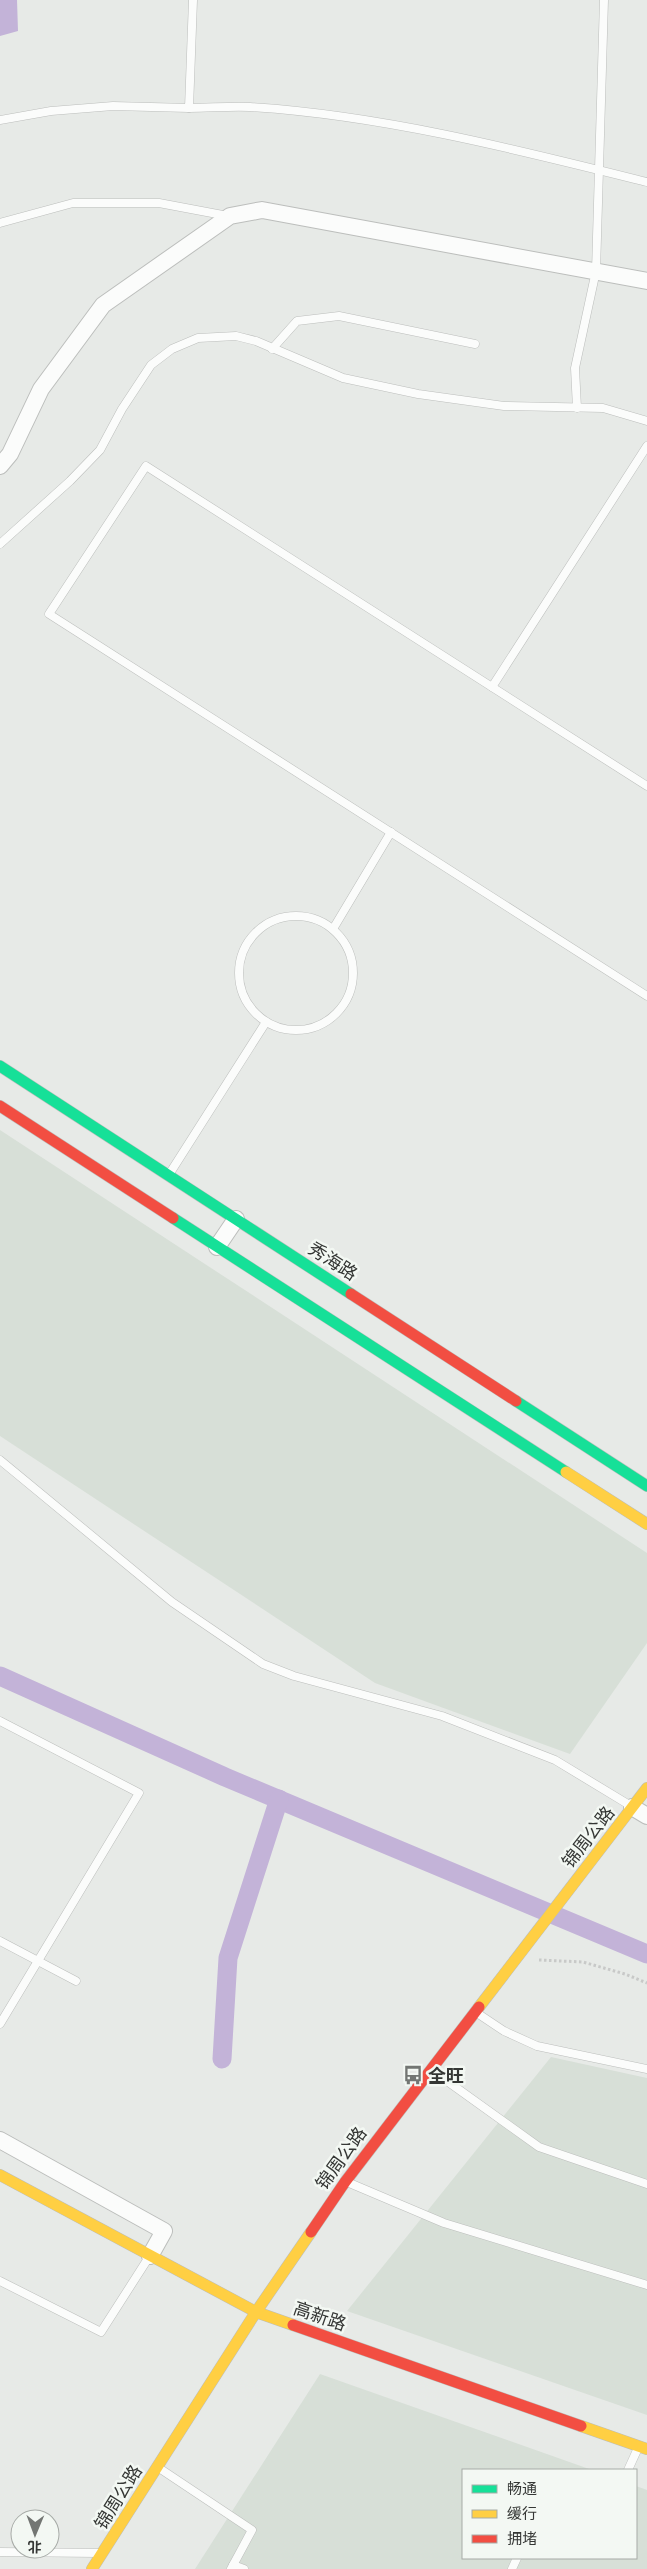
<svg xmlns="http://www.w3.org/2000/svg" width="647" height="2569" viewBox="0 0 647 2569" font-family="'Archivo Narrow','Noto Sans SC',sans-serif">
  <rect width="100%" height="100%" fill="#e7eae7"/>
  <g fill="#d7dfd7">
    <polygon points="0,1130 647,1553 647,1643 570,1754 375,1683 0,1436"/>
    <polygon points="551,2057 647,2078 647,2415 347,2311"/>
    <polygon points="320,2374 592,2470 463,2470 463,2558 636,2558 636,2486 647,2490 647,2569 195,2569"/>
  </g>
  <polygon fill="#c3b3d8" points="0,0 17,0 18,31 0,36"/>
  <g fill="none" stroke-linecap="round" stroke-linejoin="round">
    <g stroke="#c3b3d8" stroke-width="19">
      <polyline points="0,1676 225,1777 647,1954"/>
      <polyline points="222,2059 228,1958 279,1799"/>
    </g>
    <defs>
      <g id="lane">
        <path d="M189,108C210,108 230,106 250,107C382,115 519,150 647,182"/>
        <polyline points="0,120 51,111 113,106 189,108 193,0"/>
        <polyline points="0,223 73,203 159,203 228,216"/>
        <polyline points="272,349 297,321 339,316 475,344"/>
        <polyline points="577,408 575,368 596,271 604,0"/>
        <polyline points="0,544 70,481 100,450 122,409 151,365 172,349 198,338 236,336 256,341 343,378 418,394 504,406 603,408 647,421"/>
        <polyline points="492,687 647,446"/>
        <polyline points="647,786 146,466 49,614 647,996"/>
        <circle cx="296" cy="973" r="57"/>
        <polyline points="333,929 391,832"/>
        <polyline points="170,1173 266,1022"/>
        <polyline points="0,1460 172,1602 263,1664 294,1676 442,1716 555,1760 631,1806"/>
        <polyline points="0,1721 139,1793 0,2024"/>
        <polyline points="0,1941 76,1981"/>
        <polyline points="477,2013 504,2031 537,2046 647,2069"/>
        <polyline points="433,2071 539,2147 647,2184"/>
        <polyline points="347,2182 444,2223 647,2285"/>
        <polyline points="0,2281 101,2332 149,2257"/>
        <polyline points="159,2468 252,2530 231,2569"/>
        <polyline points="628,2470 638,2448"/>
        <polyline points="0,2552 99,2553"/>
        <polyline points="233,2565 244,2569"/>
        <polyline points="512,2569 517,2558"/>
      </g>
      <g id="street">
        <polyline points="0,466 10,454 41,389 103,305 230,216 262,210 647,281"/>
        <polyline points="217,1247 236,1219"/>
        <polyline points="632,1807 647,1816"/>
        <polyline points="0,2140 164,2231 150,2256"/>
      </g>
      <g id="fast">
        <polyline points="0,1066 351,1294"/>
        <polyline points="173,1218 566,1472"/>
        <polyline points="516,1401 647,1486"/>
      </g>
      <g id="slow">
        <polyline points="566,1472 647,1524"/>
        <polyline points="479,2007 647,1788"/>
        <polyline points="0,2175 256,2312 293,2325"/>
        <polyline points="581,2426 647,2449"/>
        <polyline points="92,2569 256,2312 311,2232"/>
      </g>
      <g id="jam">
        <polyline points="0,1106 173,1218"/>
        <polyline points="351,1294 516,1401"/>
        <polyline points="311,2232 345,2182 479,2007"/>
        <polyline points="293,2325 581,2426"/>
      </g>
    </defs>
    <use href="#lane" stroke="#bcbebc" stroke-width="9"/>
    <use href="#street" stroke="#bcbebc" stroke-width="18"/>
    <use href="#fast" stroke="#bcbebc" stroke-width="12"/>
    <use href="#slow" stroke="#bcbebc" stroke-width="12"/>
    <use href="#jam" stroke="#bcbebc" stroke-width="12"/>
    <polyline stroke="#c8c9c8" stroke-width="3" stroke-dasharray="2.5 2.5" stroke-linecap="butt" points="539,1960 583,1962 625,1974 647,1983"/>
    <use href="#lane" stroke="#fbfcfb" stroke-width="8"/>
    <use href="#street" stroke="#fbfcfb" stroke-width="16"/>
    <use href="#fast" stroke="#16e098" stroke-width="11"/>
    <use href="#slow" stroke="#ffcf43" stroke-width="11"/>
    <use href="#jam" stroke="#f24e42" stroke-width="11"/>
  </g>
  <defs>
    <symbol id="bus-bare" viewBox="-9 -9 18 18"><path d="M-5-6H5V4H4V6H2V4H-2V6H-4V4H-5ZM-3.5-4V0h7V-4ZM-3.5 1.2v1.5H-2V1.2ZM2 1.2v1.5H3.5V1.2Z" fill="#737673" stroke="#f3f8f3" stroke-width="2.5" paint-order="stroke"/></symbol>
  </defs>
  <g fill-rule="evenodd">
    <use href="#bus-bare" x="399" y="2061" width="28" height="28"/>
  </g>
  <g text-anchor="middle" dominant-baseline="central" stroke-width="5" stroke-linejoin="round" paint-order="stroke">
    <g font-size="18" fill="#353735" stroke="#f3f8f3">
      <text transform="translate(333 1261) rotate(33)">秀海路</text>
      <text transform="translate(588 1837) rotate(-52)">锦周公路</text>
      <text transform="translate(341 2158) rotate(-54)">锦周公路</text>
      <text transform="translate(320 2316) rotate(19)">高新路</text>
      <text transform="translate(118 2497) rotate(-58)">锦周公路</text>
    </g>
    <g font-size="18" font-weight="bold" fill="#353735" stroke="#f3f8f3" text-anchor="start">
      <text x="428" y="2075">全旺</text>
    </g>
  </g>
  <rect x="462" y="2469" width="175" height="90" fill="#f3f8f3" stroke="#a7aba7"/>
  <rect x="472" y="2485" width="25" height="8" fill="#16e098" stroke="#a7aba7"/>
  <text x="507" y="2494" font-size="15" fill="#353735">畅通</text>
  <rect x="472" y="2510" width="25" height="8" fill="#ffcf43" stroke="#a7aba7"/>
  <text x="507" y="2519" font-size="15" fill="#353735">缓行</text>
  <rect x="472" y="2535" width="25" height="8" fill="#f24e42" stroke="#a7aba7"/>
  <text x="507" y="2544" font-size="15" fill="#353735">拥堵</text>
  <g transform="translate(35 2534) rotate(181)"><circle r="24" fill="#f3f8f3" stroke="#a7aba7"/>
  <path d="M0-4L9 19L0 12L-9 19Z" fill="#737673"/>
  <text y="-8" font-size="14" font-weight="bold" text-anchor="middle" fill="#353735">北</text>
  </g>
</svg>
